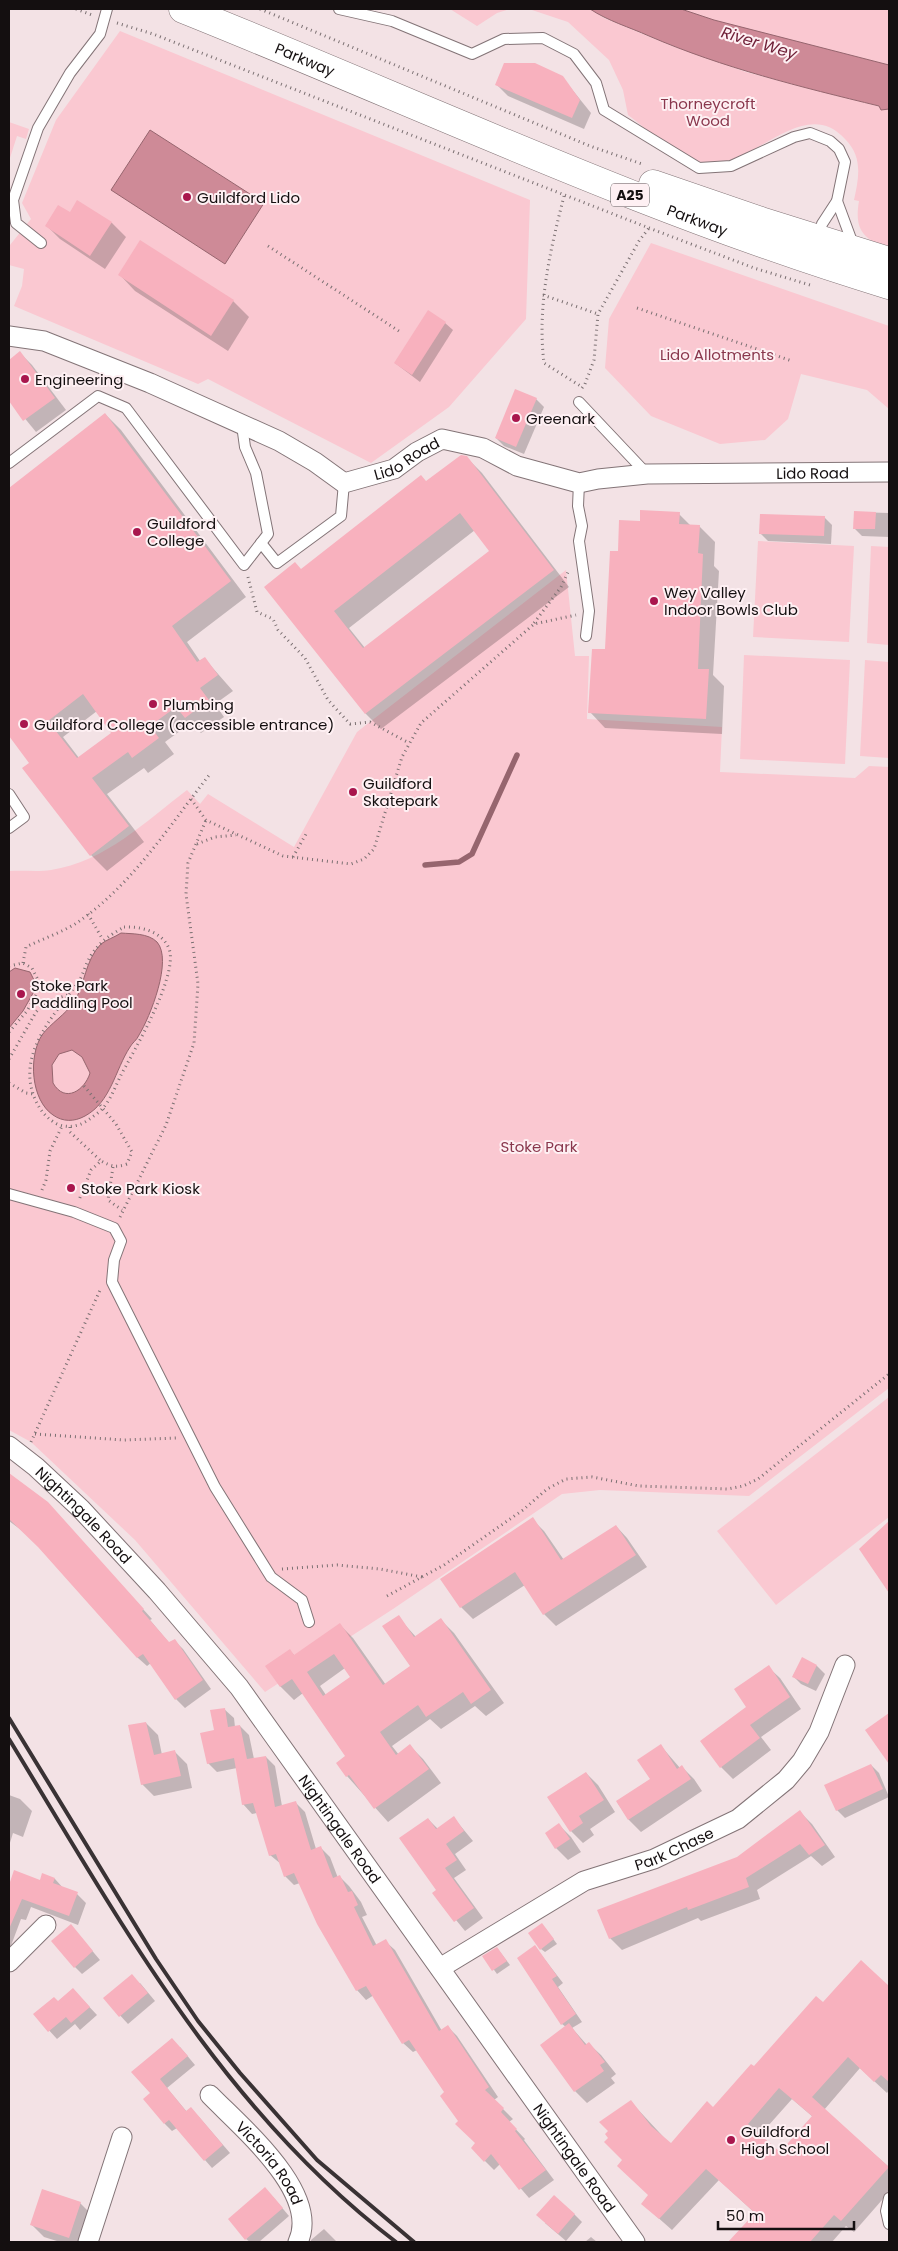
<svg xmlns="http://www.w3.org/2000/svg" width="898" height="2251" viewBox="0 0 898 2251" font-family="Poppins,sans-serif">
  <rect width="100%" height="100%" fill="#f3e2e5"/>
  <g fill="#fac8d1">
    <polygon points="450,9 510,9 497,13 477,26"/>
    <path d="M529,9H590L604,18L672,46L746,72L889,109V248C863,240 854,229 859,201L854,200C859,177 863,157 845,139C804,94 754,167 709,163C677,161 653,133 628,115L623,90L609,60L568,22Z"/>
    <polygon points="681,9 889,9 889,65 714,20"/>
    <polygon points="120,31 530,200 526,319 449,407 371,463 208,379 198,384 14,306 22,286 24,269 9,265 10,245 31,219 22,203 56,120"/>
    <polygon points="9,122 29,129 26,139 17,136 9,161"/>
    <polygon points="651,243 889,326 889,409 867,390 801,374 788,419 765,440 720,444 651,416 605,368 609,319"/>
    <polygon points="758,541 854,546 849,642 753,637"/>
    <polygon points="871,546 889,547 889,645 867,643"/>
    <path d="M566,570L575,656H589L587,719L722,727L720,772L855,778L869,766L889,767V1388L749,1496L600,1490L562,1494L393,1609L265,1692L135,1540L31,1442L9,1430V871C23,870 38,872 51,870C105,862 146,821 187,790L200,804L208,794L294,847L357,732Z"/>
    <polygon points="744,655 850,660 845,764 740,759"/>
    <polygon points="865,660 889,662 889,758 860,756"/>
    <polygon points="889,1397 889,1517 776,1605 717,1531"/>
  </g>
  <g fill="#ce8a97" stroke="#96656e" fill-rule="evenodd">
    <path d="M590,9H681L714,20L889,65V109L881,110L879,106C801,87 723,68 649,36C629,27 608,21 590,9Z"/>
    <polygon points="150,130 264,203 225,264 111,190"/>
    <path d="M121,933C132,934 148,933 157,942C173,960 150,1017 139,1035C137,1040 132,1043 130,1047C115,1070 111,1102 85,1116C74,1122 63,1122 53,1115C31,1100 28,1057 42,1035C51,1023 65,1015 74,1002C85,985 85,960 101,944C106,940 115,937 121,933ZM72,1050L82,1057L90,1073C85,1090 65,1104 53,1083L52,1065L59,1054Z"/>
    <polygon points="15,968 30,972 37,986 23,1011 9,1028 9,972"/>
  </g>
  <g fill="#0003" fill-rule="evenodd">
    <polygon points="562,77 591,113 584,129 508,96 496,84"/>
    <polygon points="78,202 112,223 126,237 105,269 60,239 46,225 70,214"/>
    <polygon points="120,275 233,301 249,317 228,351 135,291"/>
    <polygon points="445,323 453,330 420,382 395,363"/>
    <polygon points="20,353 32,365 66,410 36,432 9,399 9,362"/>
    <polygon points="536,399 544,407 524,454 504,446 496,438"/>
    <path d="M105,414L121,430L246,597L187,642L200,661L204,658L233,691L215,704L224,717L201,733L191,723L165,742L174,754L148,773L144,768L107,794L144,842L107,871L91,855L31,763L9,734V490ZM97,711L113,733L79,758L63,737Z"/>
    <path d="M466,457L482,473L569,587L381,729L366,714L265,587L301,570ZM475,530L491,551L365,648L349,628Z"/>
    <polygon points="855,512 889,513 889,537 862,536 854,528"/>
    <polygon points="679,514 691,526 699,526 715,542 714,566 719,571 713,675 724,686 722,734 605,728 590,712 606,651 619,553 641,523"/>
    <polygon points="824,517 832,525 831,544 768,541 760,533"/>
    <polygon points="9,1474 56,1513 152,1619 150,1620 170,1644 174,1640 183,1649 211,1689 185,1708 176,1699 151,1663 147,1666 138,1658 32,1538 9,1521"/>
    <polygon points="532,1519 544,1531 564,1560 616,1526 627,1538 647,1567 556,1626 544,1614 525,1585 473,1619 461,1607"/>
    <polygon points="889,1522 889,1591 861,1549"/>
    <path d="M398,1617L416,1637L441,1620L454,1633L504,1703L486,1716L475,1706L441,1729L430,1719L392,1746L399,1755L410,1746L423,1759L441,1783L388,1822L347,1776V1756L303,1693L294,1700L280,1686L289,1650L295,1656L340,1625L353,1638L386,1685L412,1667ZM345,1668L352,1677L326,1695L320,1686Z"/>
    <polygon points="802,1659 817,1666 825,1674 816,1691 801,1684 793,1676"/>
    <polygon points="768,1667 780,1678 801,1709 761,1737 771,1750 733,1779 721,1767"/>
    <polygon points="224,1709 234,1718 235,1727 240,1726 249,1735 254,1759 266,1757 275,1766 282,1806 295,1802 305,1812 316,1849 320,1847 330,1857 338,1878 340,1877 349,1886 361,1902 367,1915 362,1917 377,1946 385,1941 395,1950 442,2031 448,2027 457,2036 498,2097 494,2100 513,2119 509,2122 525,2139 524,2140 554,2180 529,2198 500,2164 494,2170 472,2148 477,2144 460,2121 446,2093 417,2050 413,2052 403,2043 374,1995 366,2000 357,1990 300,1883 294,1885 285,1876 281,1864 270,1855 257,1813 252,1814 243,1804 237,1768 217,1772 208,1763 215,1731"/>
    <polygon points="146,1723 158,1735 162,1755 175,1752 187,1764 192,1788 154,1796 142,1784"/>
    <polygon points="661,1746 680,1768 682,1767 694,1779 702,1791 641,1832 629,1820 617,1802 651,1779"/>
    <polygon points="871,1765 879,1773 889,1797 845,1818 837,1810"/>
    <polygon points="586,1773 598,1785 615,1812 590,1829 594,1835 583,1843 571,1831"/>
    <polygon points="9,1795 20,1799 32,1811 23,1837 13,1833 9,1846"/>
    <polygon points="800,1812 812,1824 835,1857 822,1866 811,1856 757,1890 760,1899 701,1921 698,1918 622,1950 610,1938 599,1911 738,1858"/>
    <polygon points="454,1818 473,1841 455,1854 466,1870 454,1878 483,1918 465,1931 434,1893 437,1891 428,1819 438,1829"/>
    <polygon points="559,1825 571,1837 581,1852 568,1860 556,1848"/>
    <polygon points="43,1875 55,1879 64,1889 77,1894 86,1903 78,1925 31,1907 26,1920 21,1919 9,1951 9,1882 40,1881"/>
    <polygon points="545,1928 557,1944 545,1952 541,1949"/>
    <polygon points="78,1934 100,1960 82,1974 75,1967"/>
    <polygon points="535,1947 563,1983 558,1987 582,2022 572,2028 587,2045 589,2044 601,2055 616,2074 611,2078 615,2083 587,2103 575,2091 541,2045 566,2027 562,2024"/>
    <polygon points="497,1948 510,1965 497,1974 484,1956"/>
    <path d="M861,1962L889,1987V2090L887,2093L860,2068L824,2110L889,2167V2192L854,2232L846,2226L832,2242H730L756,2214L719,2180L672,2230L655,2215L650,2196L624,2160L631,2102L671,2145L714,2109L824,2004ZM792,2099L813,2117L780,2154L759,2136Z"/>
    <polygon points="140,1983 155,2001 128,2024 105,1999"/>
    <polygon points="81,1998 97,2015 80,2030 75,2024 57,2039 35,2015 58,2003"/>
    <polygon points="180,2047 195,2065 167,2088 187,2112 199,2117 230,2153 212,2168 177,2128 172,2131 165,2124 151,2093 133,2072"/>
    <polygon points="273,2197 289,2216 259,2242 250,2242 246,2239"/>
    <polygon points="80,2203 92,2215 83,2242 60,2242 44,2237 32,2225"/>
    <polygon points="574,2214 582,2222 566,2241 545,2223"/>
    <polygon points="324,2229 337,2242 311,2242 311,2240"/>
    <polygon points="591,2237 597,2242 585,2242"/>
  </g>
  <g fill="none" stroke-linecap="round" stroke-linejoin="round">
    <polyline stroke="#96656e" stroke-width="5.5" points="425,865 459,862 472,854 517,755"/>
  </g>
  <g fill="#f8b1be" fill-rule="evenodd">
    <polygon points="504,63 535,63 563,76 580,100 572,118 495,85"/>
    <polygon points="77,200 112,222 90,256 45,226 58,205 70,212"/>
    <polygon points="140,240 234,300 211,336 118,275"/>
    <polygon points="428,310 446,322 412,375 394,363"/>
    <polygon points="20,351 55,398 23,421 9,401 9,360"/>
    <polygon points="515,389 537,398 516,447 495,438"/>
    <path d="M105,413L231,581L172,626L197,662L205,657L218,675L200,688L209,700L185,718L176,707L150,726L159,738L132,758L128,752L92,778L129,826L90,856L22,768L29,763L9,736V488ZM83,694L111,733L77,758L48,721Z"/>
    <path d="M461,455L467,456L554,570L365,714L264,587L295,562L301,569L421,475L426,481ZM460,513L489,551L363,648L334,611Z"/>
    <polygon points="640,510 680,512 679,524 700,525 698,553 703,554 698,669 709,669 706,719 588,713 592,649 605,649 610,551 618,551 619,520 640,521"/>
    <polygon points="854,511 876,512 875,529 853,529"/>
    <polygon points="760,514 825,516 824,536 759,534"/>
    <polygon points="9,1473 48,1502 144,1609 142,1611 169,1642 175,1639 203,1680 175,1700 143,1654 137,1658 38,1547 9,1519"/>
    <polygon points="533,1517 561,1560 616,1525 636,1555 543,1615 515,1572 460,1608 440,1579"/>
    <polygon points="889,1521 889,1593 859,1549"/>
    <path d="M399,1615L414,1637L441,1618L491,1690L471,1704L463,1692L426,1717L418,1705L380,1732L396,1755L410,1744L429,1769L374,1809L349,1775L346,1777L336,1763L345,1756L292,1679L280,1687L265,1666L290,1649L294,1655L340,1623L383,1685L410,1666L382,1626ZM334,1654L350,1677L323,1696L307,1672Z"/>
    <polygon points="802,1657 817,1665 808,1684 792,1677"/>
    <polygon points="769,1665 790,1697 750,1725 760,1738 720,1768 700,1741 746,1707 734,1689"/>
    <polygon points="225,1708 228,1727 240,1725 247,1759 266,1756 275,1807 296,1801 311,1850 321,1846 333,1878 340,1875 348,1892 352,1891 358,1905 354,1907 373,1946 386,1939 439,2031 448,2025 489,2087 485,2090 504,2108 501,2112 517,2129 515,2131 546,2170 519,2190 491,2154 484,2162 471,2148 475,2143 455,2124 458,2121 440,2096 444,2092 409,2040 402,2044 366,1986 356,1991 317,1924 294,1873 284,1877 276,1854 269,1856 253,1803 242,1805 234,1758 207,1764 200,1733 214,1730 210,1710"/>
    <polygon points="889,1713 889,1764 865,1730"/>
    <polygon points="146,1722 154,1755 175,1750 181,1776 141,1785 128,1725"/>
    <polygon points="661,1744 677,1769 682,1765 691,1779 628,1820 616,1801 650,1779 637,1760"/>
    <polygon points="871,1764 883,1789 836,1811 824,1785"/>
    <polygon points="586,1772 604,1800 579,1816 583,1823 570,1832 547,1797"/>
    <polygon points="800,1810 825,1845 809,1855 800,1844 746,1878 749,1887 688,1910 687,1907 609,1939 597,1910 737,1857"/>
    <polygon points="454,1816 464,1831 446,1844 457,1860 445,1868 474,1908 454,1922 432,1893 436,1890 399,1838 428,1818 436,1829"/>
    <polygon points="559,1823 570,1839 555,1849 545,1833"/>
    <polygon points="14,1870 40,1880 42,1873 55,1878 53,1883 78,1892 69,1916 22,1899 9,1929 9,1885"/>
    <polygon points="542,1923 554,1939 540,1950 528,1933"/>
    <polygon points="71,1924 93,1951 74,1968 51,1941"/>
    <polygon points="535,1945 557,1976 552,1979 576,2014 561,2025 517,1958"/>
    <polygon points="497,1947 507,1961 492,1971 482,1956"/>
    <path d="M861,1960L889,1986V2082L881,2075L874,2082L848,2057L812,2097L889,2167L841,2221L834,2215L810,2242H728L755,2213L706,2169L659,2219L641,2204L648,2195L617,2166L622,2160L604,2142L608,2138L605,2134L608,2131L599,2122L631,2100L651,2126L671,2143L707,2101L713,2107L751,2064L754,2066L816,1996L823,2002ZM779,2088L812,2116L780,2152L748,2124Z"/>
    <polygon points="132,1974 148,1993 119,2017 103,1998"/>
    <polygon points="73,1988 90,2007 71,2023 66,2017 48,2032 33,2014 54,1997 58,2001"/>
    <polygon points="569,2023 585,2045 589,2042 605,2062 600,2065 604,2071 574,2092 540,2045"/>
    <polygon points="172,2038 188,2056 160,2079 186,2111 191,2107 223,2145 204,2161 169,2120 164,2124 143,2099 150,2093 131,2072"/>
    <polygon points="265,2187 283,2208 245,2240 228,2219"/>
    <polygon points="42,2189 81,2202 69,2238 30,2225"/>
    <polygon points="554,2195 575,2214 558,2234 536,2215"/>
  </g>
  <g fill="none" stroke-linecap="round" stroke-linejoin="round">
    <defs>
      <g id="lane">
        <polyline points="339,9 392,21 472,54 504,39 543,38 574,54 596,83 604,110 699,168 731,166 794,137 810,133 830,141 839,149 845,162 837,201 822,224 818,239"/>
        <polyline points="837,201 854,247"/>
        <polyline points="41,243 16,223 13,200 38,128 70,73 100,34 107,9"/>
        <polyline points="579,402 647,474"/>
        <polyline points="9,463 98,396 126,408 244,565 268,534 256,473 245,447 242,425"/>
        <polyline points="579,483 578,506 582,526 579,541 589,611 586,636"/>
        <polyline points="261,543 277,563 341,516 344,483"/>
        <polyline points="9,794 24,817 9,828"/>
        <polyline points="9,1194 74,1212 114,1228 121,1241 114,1260 112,1282 215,1487 271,1577 302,1600 309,1622"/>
        <polyline points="889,2198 886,2211 889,2224"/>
      </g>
      <g id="street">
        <path id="s1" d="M9,336L44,341L150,383L279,441L315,462L344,483L394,469L417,452L442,439L483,448L517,466L579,483L598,479L647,474L889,472"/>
        <path id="s2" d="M9,1446L36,1467L81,1509L157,1591L239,1687L635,2242"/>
        <polyline points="9,1962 46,1925"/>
        <path id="s3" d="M440,1968L584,1881L654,1859L738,1819L786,1780L802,1761L819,1732L845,1665"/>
        <path id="s4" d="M210,2095C241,2127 321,2193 298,2242"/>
        <polyline points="88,2242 122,2137"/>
      </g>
      <g id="primary">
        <path id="s5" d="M183,9C418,103 647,212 889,285"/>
        <polyline points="653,184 761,221 889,261"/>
      </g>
    </defs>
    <use href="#lane" stroke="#837477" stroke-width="12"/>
    <use href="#street" stroke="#837477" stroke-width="21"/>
    <use href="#primary" stroke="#837477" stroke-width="29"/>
    <g stroke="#7b7072" stroke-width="3" stroke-dasharray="1 4" stroke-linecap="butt">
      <polyline points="76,9 92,15"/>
      <polyline points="260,9 590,146 642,164"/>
      <polyline points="117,23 153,34 649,228 754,268 810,285"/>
      <path d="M564,196C550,251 537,306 544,363L582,387"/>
      <polyline points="268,246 402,333"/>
      <polyline points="543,295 598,314"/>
      <polyline points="637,308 792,361"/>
      <polyline points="582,388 585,384 594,360 598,314 639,241 649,228"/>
      <polyline points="248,577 257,612 273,619 278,630 305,658 328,700 350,724 370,722 409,743"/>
      <polyline points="534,623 561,587 569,570"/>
      <polyline points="191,799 206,820 283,856 351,864 364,859 374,849 402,757 421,723 534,624 576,615"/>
      <polyline points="197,844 215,837 236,835"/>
      <polyline points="293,857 306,834"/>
      <polyline points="88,914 103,940"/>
      <path d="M124,927C141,926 165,932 170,952C175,981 135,1049 121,1075C116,1085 111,1099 103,1108C100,1112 95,1115 91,1118C81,1126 69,1129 57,1124C46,1118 40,1110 35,1099C16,1055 53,1016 77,984C83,976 85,965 90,957C98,943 110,935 124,927Z"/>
      <path d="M23,963L26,947C42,939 60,933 75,924C131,887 169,826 210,774"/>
      <polyline points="9,966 23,963 32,968 41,986 27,1011 9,1032"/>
      <polyline points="9,1059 36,1012 45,1002 68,995"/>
      <polyline points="9,1083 26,1093 33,1094"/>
      <path d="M84,1086L116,1124L132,1152L127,1164C116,1168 111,1166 101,1161"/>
      <polyline points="70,1127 70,1132 101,1161 91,1170 79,1200"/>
      <polyline points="113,1167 108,1200 122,1210"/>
      <polyline points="42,1190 46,1180 50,1151 62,1126"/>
      <polyline points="120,1217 166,1125 194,1043 198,984 186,894 188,863 206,820"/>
      <polyline points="35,1434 124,1440 177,1438"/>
      <polyline points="31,1442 101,1288"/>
      <polyline points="282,1569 337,1565 380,1569 422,1577"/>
      <polyline points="387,1596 444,1565 523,1510 547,1489 566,1479 592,1477 639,1486 728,1489 743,1486 758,1479 889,1374"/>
    </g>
    <use href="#lane" stroke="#fff" stroke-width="10"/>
    <use href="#street" stroke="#fff" stroke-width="19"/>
    <use href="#primary" stroke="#fff" stroke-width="28"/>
    <g stroke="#393234" stroke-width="4">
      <polyline points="9,1718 156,1959 198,2021 240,2073 317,2160 414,2242"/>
      <path d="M9,1739C120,1921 222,2110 396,2242"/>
    </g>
  </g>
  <g fill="#a9164d" stroke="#fef0f3" stroke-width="2">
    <circle cx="187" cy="197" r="5"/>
    <circle cx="25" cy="379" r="5"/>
    <circle cx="516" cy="418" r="5"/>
    <circle cx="137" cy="532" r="5"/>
    <circle cx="654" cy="601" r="5"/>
    <circle cx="153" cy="704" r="5"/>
    <circle cx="24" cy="724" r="5"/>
    <circle cx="353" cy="792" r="5"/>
    <circle cx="21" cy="994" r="5"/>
    <circle cx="71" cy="1188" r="5"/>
    <circle cx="731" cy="2140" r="5"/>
  </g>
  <g text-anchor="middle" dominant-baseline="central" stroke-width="4" stroke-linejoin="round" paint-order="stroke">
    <rect fill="#fef0f3" stroke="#5a5254" stroke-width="1" x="611" y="183.5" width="38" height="23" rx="4"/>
    <g font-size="14" font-weight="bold" fill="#140f10">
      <text x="630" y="195">A25</text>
    </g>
    <g font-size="15" fill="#140f10" stroke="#fef0f3">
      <text stroke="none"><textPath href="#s5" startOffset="132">Parkway</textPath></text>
      <text stroke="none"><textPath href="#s5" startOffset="556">Parkway</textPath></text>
      <text stroke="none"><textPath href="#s1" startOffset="436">Lido Road</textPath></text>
      <text stroke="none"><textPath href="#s1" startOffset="856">Lido Road</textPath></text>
      <text stroke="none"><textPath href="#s2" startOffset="102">Nightingale Road</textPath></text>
      <text stroke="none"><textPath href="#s2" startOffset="508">Nightingale Road</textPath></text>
      <text stroke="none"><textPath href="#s3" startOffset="264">Park Chase</textPath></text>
      <text stroke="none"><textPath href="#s2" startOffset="912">Nightingale Road</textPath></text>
      <text stroke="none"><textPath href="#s4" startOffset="91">Victoria Road</textPath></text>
    </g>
    <g font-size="15" fill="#8a374d" stroke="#fef0f3">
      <text x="708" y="103">Thorneycroft<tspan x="708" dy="17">Wood</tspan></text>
      <text x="717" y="354">Lido Allotments</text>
      <text x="539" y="1146">Stoke Park</text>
    </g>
    <g font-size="15" fill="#140f10" stroke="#fef0f3" text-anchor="start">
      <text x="197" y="197">Guildford Lido</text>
      <text x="35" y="379">Engineering</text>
      <text x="526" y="418">Greenark</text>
      <text x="147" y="523">Guildford<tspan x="147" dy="17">College</tspan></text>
      <text x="664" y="592">Wey Valley<tspan x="664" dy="17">Indoor Bowls Club</tspan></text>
      <text x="163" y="704">Plumbing</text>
      <text x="34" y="724">Guildford College (accessible entrance)</text>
      <text x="363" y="783">Guildford<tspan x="363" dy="17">Skatepark</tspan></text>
      <text x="31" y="985">Stoke Park<tspan x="31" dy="17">Paddling Pool</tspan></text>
      <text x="81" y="1188">Stoke Park Kiosk</text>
      <text x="741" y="2131">Guildford<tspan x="741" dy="17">High School</tspan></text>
    </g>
    <g font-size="16" font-style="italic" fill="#6f1f37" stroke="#fef0f3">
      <text transform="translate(759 43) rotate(17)">River Wey</text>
    </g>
  </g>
  <rect width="898" height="2251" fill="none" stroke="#140f10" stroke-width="20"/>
  <path d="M718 2221v8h136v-8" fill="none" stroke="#140f10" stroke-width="2.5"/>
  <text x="726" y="2221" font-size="15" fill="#140f10" stroke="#fef0f3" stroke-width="4" paint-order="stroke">50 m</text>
</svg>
